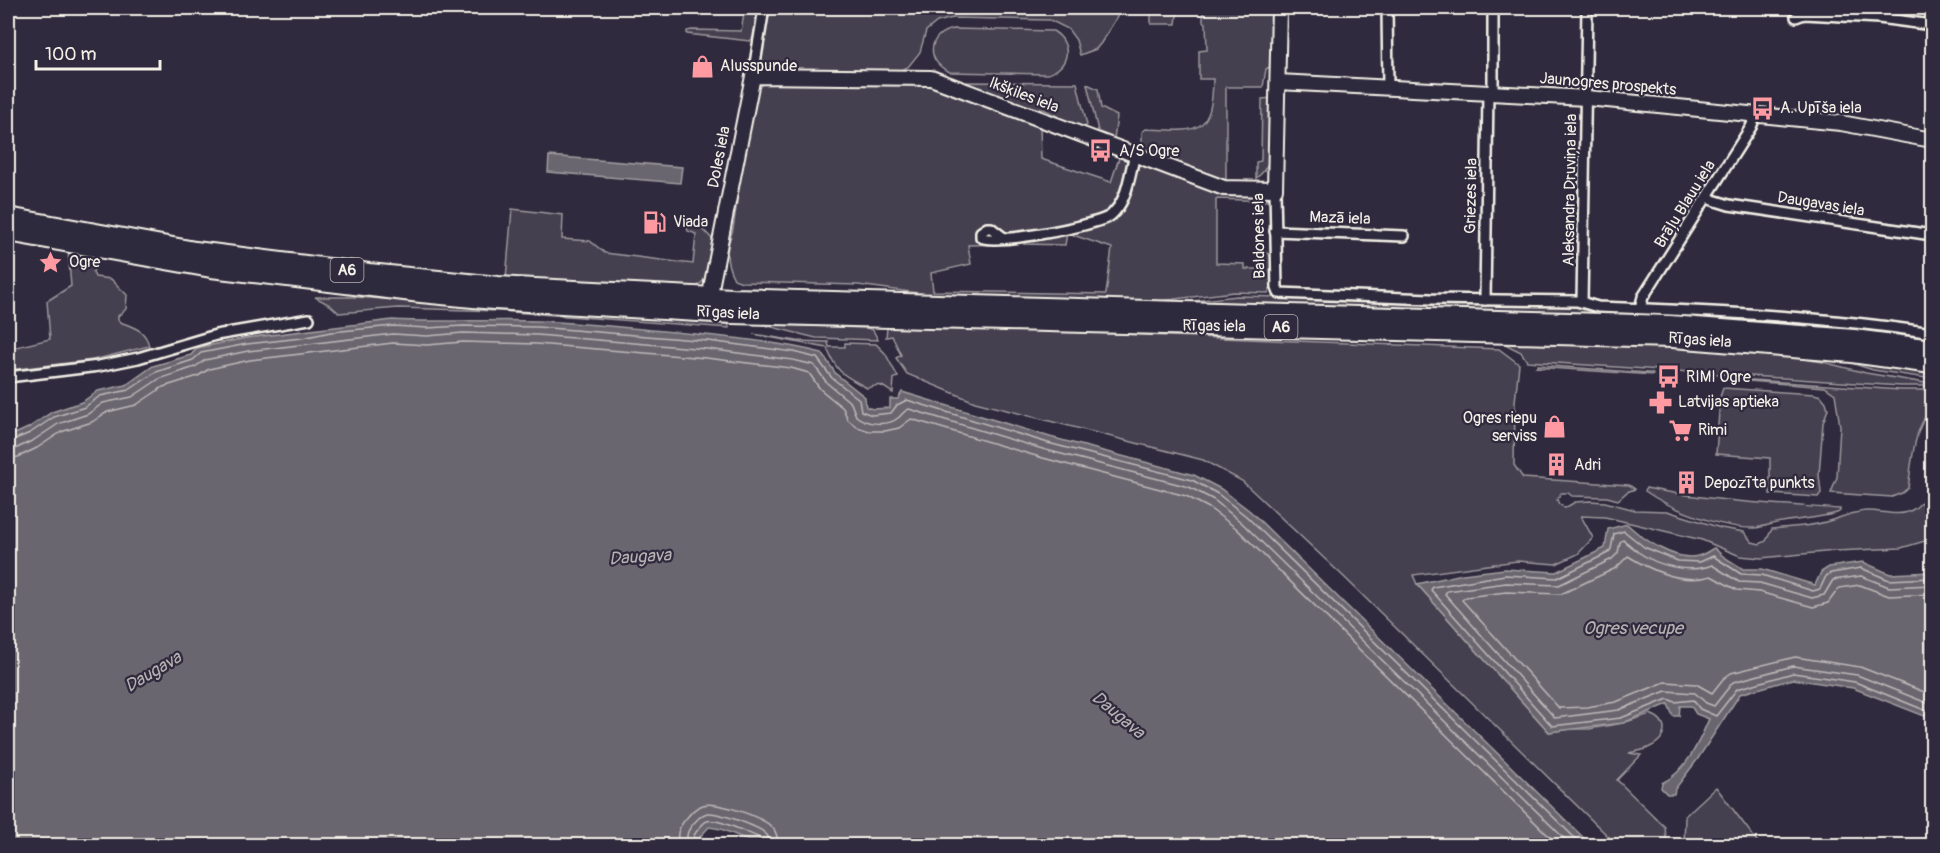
<svg xmlns="http://www.w3.org/2000/svg" width="1940" height="853" viewBox="0 0 1940 853" font-family="Pangolin,sans-serif">
  <rect width="100%" height="100%" fill="#2f2a3d"/>
  <filter id="ink" filterUnits="userSpaceOnUse"><feTurbulence type="fractalNoise" baseFrequency=".0167" numOctaves="2"/><feDisplacementMap in="SourceGraphic" scale="12" xChannelSelector="R" yChannelSelector="G"/><feConvolveMatrix kernelMatrix="1 2 1 2 8 2 1 2 1" color-interpolation-filters="sRGB"/></filter>
  <g filter="url(#ink)">
    <g fill="#454050" stroke="#9c989c" stroke-width="1.5">
      <polygon points="745,8 759,8 753,38 750,41 687,34 687,31 692,30 741,31"/>
      <polygon points="768,8 1117,8 1117,17 1101,43 1096,49 1080,55 1076,40 1068,29 1050,20 953,18 937,22 926,31 920,52 908,67 896,72 777,71 764,66 759,56"/>
      <polygon points="1126,8 1198,8 1178,8 1176,24 1151,24 1151,12 1129,12"/>
      <path d="M1203,8H1268L1274,12L1273,65L1266,69L1263,87H1226V183L1142,150V132L1146,129C1196,131 1212,137 1213,79H1199V51L1207,50L1206,23L1203,22Z"/>
      <path d="M954,29L1053,31C1073,43 1070,67 1048,74L950,72C925,62 927,33 954,29Z"/>
      <path d="M772,80L926,82L1040,124L1041,159L1111,182L1120,155L1129,159L1130,164C1124,183 1122,203 1106,215L1025,234C1020,235 1014,235 1010,234C997,230 990,220 977,229L978,241H1011V244L968,245L971,264L931,273L933,291L1106,294L1112,248L1067,233L1065,245L1024,244L1025,242L1055,232L1089,227L1111,219L1123,205L1135,165L1142,161L1228,194H1253L1269,199L1270,201L1216,199V263L1245,264V269H1259L1260,248L1271,256V288L1268,293L1234,292L1158,301L1106,300L933,295L858,285L742,282L734,279C724,260 726,249 733,229L752,96L763,83Z"/>
      <polygon points="955,82 1077,83 1087,125 1082,129 1045,110 1012,102"/>
      <polygon points="1087,84 1098,89 1101,108 1117,116 1114,139 1100,134 1098,131"/>
      <path d="M1272,98C1272,123 1279,163 1256,178V162L1261,161L1262,99Z"/>
      <path d="M512,209L563,215L562,239L590,241L605,253L693,264L696,234L688,231L687,228L689,226C701,226 706,232 713,240L707,277L698,286L683,290L506,279Z"/>
      <path d="M68,251C79,252 91,252 97,263L93,272L95,277L111,279L127,295L126,309L118,316V320L120,322C133,327 146,330 149,346L93,360L8,370V349L50,339L47,301L71,286Z"/>
      <polygon points="1237,296 1575,304 1756,317 1932,336 1932,343 1157,305"/>
      <polygon points="315,297 354,297 728,320 729,328 499,311 398,308 339,313 330,305"/>
      <polygon points="748,321 779,325 867,328 873,330 878,340 816,338"/>
      <path d="M892,325L1499,349L1519,364L1515,402L1514,465L1523,478L1629,485L1635,489L1627,492L1618,500L1607,497L1572,496L1568,493H1561L1557,500L1559,504L1565,508L1575,502L1590,501L1605,502L1635,510L1667,511L1721,528L1744,532L1752,542L1760,544L1766,541L1772,529C1787,527 1802,527 1817,524C1834,521 1850,512 1866,511C1881,510 1897,518 1912,510C1929,501 1930,479 1932,461V539L1901,548L1835,551L1761,558L1740,556L1702,540L1605,517L1581,516L1593,538L1578,554L1556,564L1517,561L1413,575L1417,584L1549,732L1570,729H1589L1623,723L1650,714C1671,722 1667,740 1648,748C1642,751 1635,751 1629,753L1641,755L1617,780L1665,827L1667,845H1617L1344,577L1242,481L1203,460L975,402L907,374L896,358L901,355L892,336L886,337L887,328Z"/>
      <path d="M753,334L797,341L828,342L829,347H845V343L876,344L885,353L898,377L894,378L893,393C881,386 884,383 867,388C844,375 837,374 827,348Z"/>
      <polygon points="1499,341 1732,349 1823,362 1866,373 1931,384 1932,386 1901,386 1527,361 1521,352"/>
      <polygon points="1842,360 1932,371 1932,379 1873,370"/>
      <polygon points="1538,365 1647,373 1652,373 1653,375 1536,367"/>
      <path d="M1722,378L1901,390H1928C1937,402 1923,418 1919,430C1912,448 1911,469 1908,488L1902,493L1892,497L1831,493L1837,477L1840,426L1835,394L1825,387L1721,379Z"/>
      <polygon points="1723,388 1814,394 1821,396 1826,402 1828,409 1823,423 1819,475 1821,493 1818,497 1770,494 1770,458 1716,454 1720,397"/>
      <path d="M1646,488C1710,501 1775,504 1840,509V511L1837,513C1819,518 1801,519 1782,522C1773,523 1764,527 1755,528C1723,529 1670,509 1645,491Z"/>
      <polygon points="1716,787 1760,845 1684,845 1685,816"/>
    </g>
    <g fill="#6a6670" stroke="#a19ea0" stroke-width="1.5">
      <polygon points="549,156 682,167 680,183 548,172"/>
      <path d="M392,320C441,323 489,319 538,321C583,323 629,328 674,332C723,337 774,341 822,353L836,374L865,397L866,407L873,409L890,408V399H898L902,392L1050,437L1194,475L1221,489L1250,511L1591,845L763,846L721,829L709,827L699,838L707,842L708,846L8,845V437L28,428L52,412L82,402L98,391L126,385L153,366L191,355L197,348L246,338Z"/>
      <path d="M1627,524C1643,539 1677,564 1701,555C1705,554 1710,550 1714,548L1724,557L1743,569H1762L1815,585L1821,572L1829,567L1863,562L1890,574L1932,572V719L1853,688L1793,679L1740,694L1697,760L1675,789L1674,794H1667L1661,788L1662,783C1686,772 1699,742 1709,719L1696,714L1691,706H1680L1679,716H1673L1668,704L1623,723L1549,732L1417,584L1463,574L1505,569L1556,572L1605,548L1608,529Z"/>
    </g>
    <g fill="none" stroke-linecap="round" stroke-linejoin="round">
      <g stroke="#bdb9b8" stroke-width="1.5">
        <polyline points="8,442 30,433 54,417 85,407 100,396 129,390 156,372 193,360 201,353 247,344 302,338 331,332 393,326 427,328 463,326 537,327 708,341 794,352 817,358 832,378 859,399 861,411 872,415 891,413 897,405 907,400 1048,443 1192,480 1218,494 1246,516 1583,846"/>
        <path d="M8,450L15,449L34,440L58,424L88,414L103,403L132,397L159,379L195,367L205,360L248,351L393,334L427,336L463,333L537,335L707,349L793,360L814,365L827,383L851,403L856,416C866,424 887,427 898,418C903,414 903,411 909,409L1046,450L1189,487L1214,500L1241,522L1572,846"/>
        <polyline points="8,459 18,457 37,448 61,432 92,422 107,412 136,405 163,387 198,376 209,369 250,360 393,343 427,345 463,342 536,344 706,358 791,368 809,373 820,389 843,408 848,420 857,427 869,431 885,431 899,428 911,419 1043,458 1186,496 1209,508 1236,528 1559,846"/>
        <polyline points="1932,578 1889,580 1861,568 1831,573 1826,576 1820,589 1813,591 1762,575 1741,574 1713,556 1700,562 1678,561 1644,547 1624,531 1614,534 1611,549 1608,553 1557,578 1505,575 1433,587 1431,590 1552,726 1621,718 1668,699 1675,702 1693,700 1700,709 1716,716 1737,689 1793,673 1855,682 1932,713"/>
        <path d="M1932,585L1889,587L1861,576L1833,580L1824,595L1812,598L1760,583L1739,582L1712,565C1689,574 1658,566 1638,552C1633,548 1628,543 1623,540L1620,542L1618,553L1612,559L1559,585L1506,583L1447,591L1445,594L1555,718L1619,710L1666,691L1695,693L1706,703L1714,706L1733,682L1793,666L1857,675L1932,705"/>
        <path d="M1932,594L1889,596L1860,585L1839,588L1828,603L1813,607L1759,592L1737,590L1711,576C1683,585 1652,571 1628,556L1616,568L1561,594L1506,592L1466,597L1462,600L1559,708L1587,707L1616,702L1665,682L1696,684L1712,693L1723,679L1731,673L1795,657L1860,667L1932,695"/>
        <path d="M679,846C676,835 678,828 685,820C690,814 695,807 703,805C717,801 763,817 773,828C777,833 778,839 779,846"/>
        <path d="M689,846C685,837 687,831 693,824C697,820 701,814 708,813C718,812 757,826 765,833C769,836 769,840 770,846"/>
        <path d="M700,846L695,842L694,835C697,831 702,823 707,821C718,818 747,833 758,837L762,841V846"/>
      </g>
      <defs>
        <g id="street">
          <polyline points="1387,8 1388,87"/>
          <polyline points="1493,8 1493,92"/>
          <polyline points="1796,17 1804,14 1879,18 1932,25"/>
          <polyline points="753,76 764,8"/>
          <path d="M1275,189L1277,288L1279,293L1431,299L1577,301L1598,307C1710,311 1821,316 1932,333"/>
          <polyline points="1708,196 1713,200 1729,205 1932,235"/>
          <polyline points="1275,231 1404,236"/>
          <path d="M1004,238L991,228H987L981,232V237C994,245 1093,226 1108,217C1110,217 1114,212 1115,211C1128,197 1130,172 1135,154"/>
          <polyline points="1485,300 1488,92"/>
          <polyline points="1582,302 1587,8"/>
          <polyline points="1640,308 1643,297 1751,127 1756,115"/>
          <polyline points="8,377 99,366 138,358 216,335 309,319"/>
        </g>
        <g id="secondary">
          <polyline points="1278,82 1587,98 1841,123 1932,140"/>
          <polyline points="709,306 712,283 753,76 931,78 1224,188 1275,189 1279,8"/>
        </g>
        <g id="highway">
          <polyline points="8,217 195,251 369,273 498,286 733,298 1670,325 1854,339 1932,349"/>
          <polyline points="8,232 211,268 421,293 494,300 732,314 1673,338 1852,353 1932,364"/>
        </g>
      </defs>
      <use href="#street" stroke="#f4f1e8" stroke-width="14"/>
      <use href="#secondary" stroke="#f4f1e8" stroke-width="18"/>
      <use href="#highway" stroke="#f4f1e8" stroke-width="22"/>
      <use href="#street" stroke="#2f2a3d" stroke-width="9"/>
      <use href="#secondary" stroke="#2f2a3d" stroke-width="14"/>
      <use href="#highway" stroke="#2f2a3d" stroke-width="18"/>
    </g>
  </g>
  <defs>
    <symbol id="shop-bare" viewBox="-9 -9 18 18"><path d="M-5-2.5h2.3a2.7 3.5 0 0 1 5.4 0H5L5.5 6h-11ZM-1.5-2.5h3a1.5 2.3 0 0 0-3 0Z" fill="#ff9aa2" stroke="#2f2a3d" stroke-width="2.5" paint-order="stroke"/></symbol>
    <symbol id="bus-bare" viewBox="-9 -9 18 18"><path d="M-5-6H5V4H4V6H2V4H-2V6H-4V4H-5ZM-3.5-4V0h7V-4ZM-3.5 1.2v1.5H-2V1.2ZM2 1.2v1.5H3.5V1.2Z" fill="#ff9aa2" stroke="#2f2a3d" stroke-width="2.5" paint-order="stroke"/></symbol>
    <symbol id="fuel-bare" viewBox="-9 -9 18 18"><path d="M-5.5-6h7V0h2V4h1.3V-2.5L3-4.5l.8-.8L6-3V5H2.5V1h-1V6h-7ZM-4.2-4.7v3.2H.2V-4.7Z" fill="#ff9aa2" stroke="#2f2a3d" stroke-width="2.5" paint-order="stroke"/></symbol>
    <symbol id="sight-bare" viewBox="-9 -9 18 18"><path d="M0-6L1.8-2.2L6-1.7L2.9 1.2L3.7 5.4L0 3.3L-3.7 5.4L-2.9 1.2L-6-1.7L-1.8-2.2Z" fill="#ff9aa2" stroke="#2f2a3d" stroke-width="2.5" paint-order="stroke"/></symbol>
    <symbol id="pharmacy-bare" viewBox="-9 -9 18 18"><path d="M-2-6h4v4h4v4h-4v4h-4v-4h-4v-4h4Z" fill="#ff9aa2" stroke="#2f2a3d" stroke-width="2.5" paint-order="stroke"/></symbol>
    <symbol id="supermarket-bare" viewBox="-9 -9 18 18"><path d="M-6-5.5h2.5l.6 2H6L4.5 2H-2.5L-4.4-4H-6ZM-1.5 3.2a1.3 1.3 0 1 0 .1 0ZM3 3.2a1.3 1.3 0 1 0 .1 0Z" fill="#ff9aa2" stroke="#2f2a3d" stroke-width="2.5" paint-order="stroke"/></symbol>
    <symbol id="building-bare" viewBox="-9 -9 18 18"><path d="M-4-6H4V6H1V3H-1V6H-4ZM-2.5-4.3h1.7v1.8h-1.7ZM.8-4.3h1.7v1.8H.8ZM-2.5-1h1.7V.8h-1.7ZM.8-1h1.7V.8H.8Z" fill="#ff9aa2" stroke="#2f2a3d" stroke-width="2.5" paint-order="stroke"/></symbol>
  </defs>
  <g fill-rule="evenodd">
    <use href="#shop-bare" x="686" y="50" width="33" height="33"/>
    <use href="#bus-bare" x="1746" y="92" width="33" height="33"/>
    <use href="#bus-bare" x="1084" y="134" width="33" height="33"/>
    <use href="#fuel-bare" x="638" y="206" width="33" height="33"/>
    <use href="#sight-bare" x="34" y="246" width="33" height="33"/>
    <use href="#bus-bare" x="1652" y="360" width="33" height="33"/>
    <use href="#pharmacy-bare" x="1644" y="386" width="33" height="33"/>
    <use href="#shop-bare" x="1538" y="410" width="33" height="33"/>
    <use href="#supermarket-bare" x="1664" y="414" width="33" height="33"/>
    <use href="#building-bare" x="1540" y="448" width="33" height="33"/>
    <use href="#building-bare" x="1670" y="466" width="33" height="33"/>
  </g>
  <g text-anchor="middle" dominant-baseline="central" stroke-width="4.5" stroke-linejoin="round" paint-order="stroke">
    <g fill="#2f2a3d" stroke="#b9b5b5" stroke-width="1.5">
      <rect x="330.5" y="258" width="33" height="24" rx="4.5"/>
      <rect x="1264.5" y="315" width="33" height="24" rx="4.5"/>
    </g>
    <g font-size="15" font-weight="bold" fill="#f4f1e8">
      <text x="347" y="270">A6</text>
      <text x="1281" y="327">A6</text>
    </g>
    <g font-size="16" fill="#f4f1e8" stroke="#2f2a3d" text-anchor="start">
      <text x="720" y="66">Alusspunde</text>
      <text x="1780" y="108">A. Upīša iela</text>
      <text x="1119" y="151">A/S Ogre</text>
      <text x="673" y="222">Viada</text>
      <text x="69" y="262">Ogre</text>
      <text x="1686" y="377">RIMI Ogre</text>
      <text x="1678" y="402">Latvijas aptieka</text>
      <text x="1537" y="418" text-anchor="end">Ogres riepu<tspan x="1537" dy="18">serviss</tspan></text>
      <text x="1698" y="430">Rimi</text>
      <text x="1574" y="465">Adri</text>
      <text x="1704" y="483">Depozīta punkts</text>
    </g>
    <g font-size="16" fill="#f4f1e8" stroke="#2f2a3d">
      <text transform="translate(1608 84) rotate(5)">Jaunogres prospekts</text>
      <text transform="translate(1024 95) rotate(21)">Ikšķiles iela</text>
      <text transform="translate(719 157) rotate(-79)">Doles iela</text>
      <text transform="translate(1570 190) rotate(-89)">Aleksandra Druviņa iela</text>
      <text transform="translate(1471 196) rotate(-89)">Griezes iela</text>
      <text transform="translate(1685 204) rotate(-58)">Brāļu Blauu iela</text>
      <text transform="translate(1821 204) rotate(9)">Daugavas iela</text>
      <text transform="translate(1340 218) rotate(2)">Mazā iela</text>
      <text transform="translate(1259 236) rotate(-91)">Baldones iela</text>
      <text transform="translate(728 313) rotate(3)">Rīgas iela</text>
      <text transform="translate(1214 326) rotate(1)">Rīgas iela</text>
      <text transform="translate(1700 340) rotate(4)">Rīgas iela</text>
    </g>
    <g font-size="18" font-style="italic" fill="#b6b2b2" stroke="#2f2a3d">
      <text transform="translate(640 557) rotate(-4)">Daugava</text>
      <text x="1633" y="628">Ogres vecupe</text>
      <text transform="translate(153 672) rotate(-31)">Daugava</text>
      <text transform="translate(1118 715) rotate(40)">Daugava</text>
    </g>
  </g>
  <rect width="1940" height="853" fill="none" stroke="#2f2a3d" stroke-width="30"/>
  <rect x="15" y="15" width="1910" height="823" fill="none" stroke="#f4f1e8" stroke-width="2" filter="url(#ink)"/>
  <path d="M36 60v9h124v-9" fill="none" stroke="#f4f1e8" stroke-width="3"/>
  <text x="45" y="60" font-size="18" fill="#f4f1e8" stroke="#2f2a3d" stroke-width="4.5" paint-order="stroke">100 m</text>
</svg>
